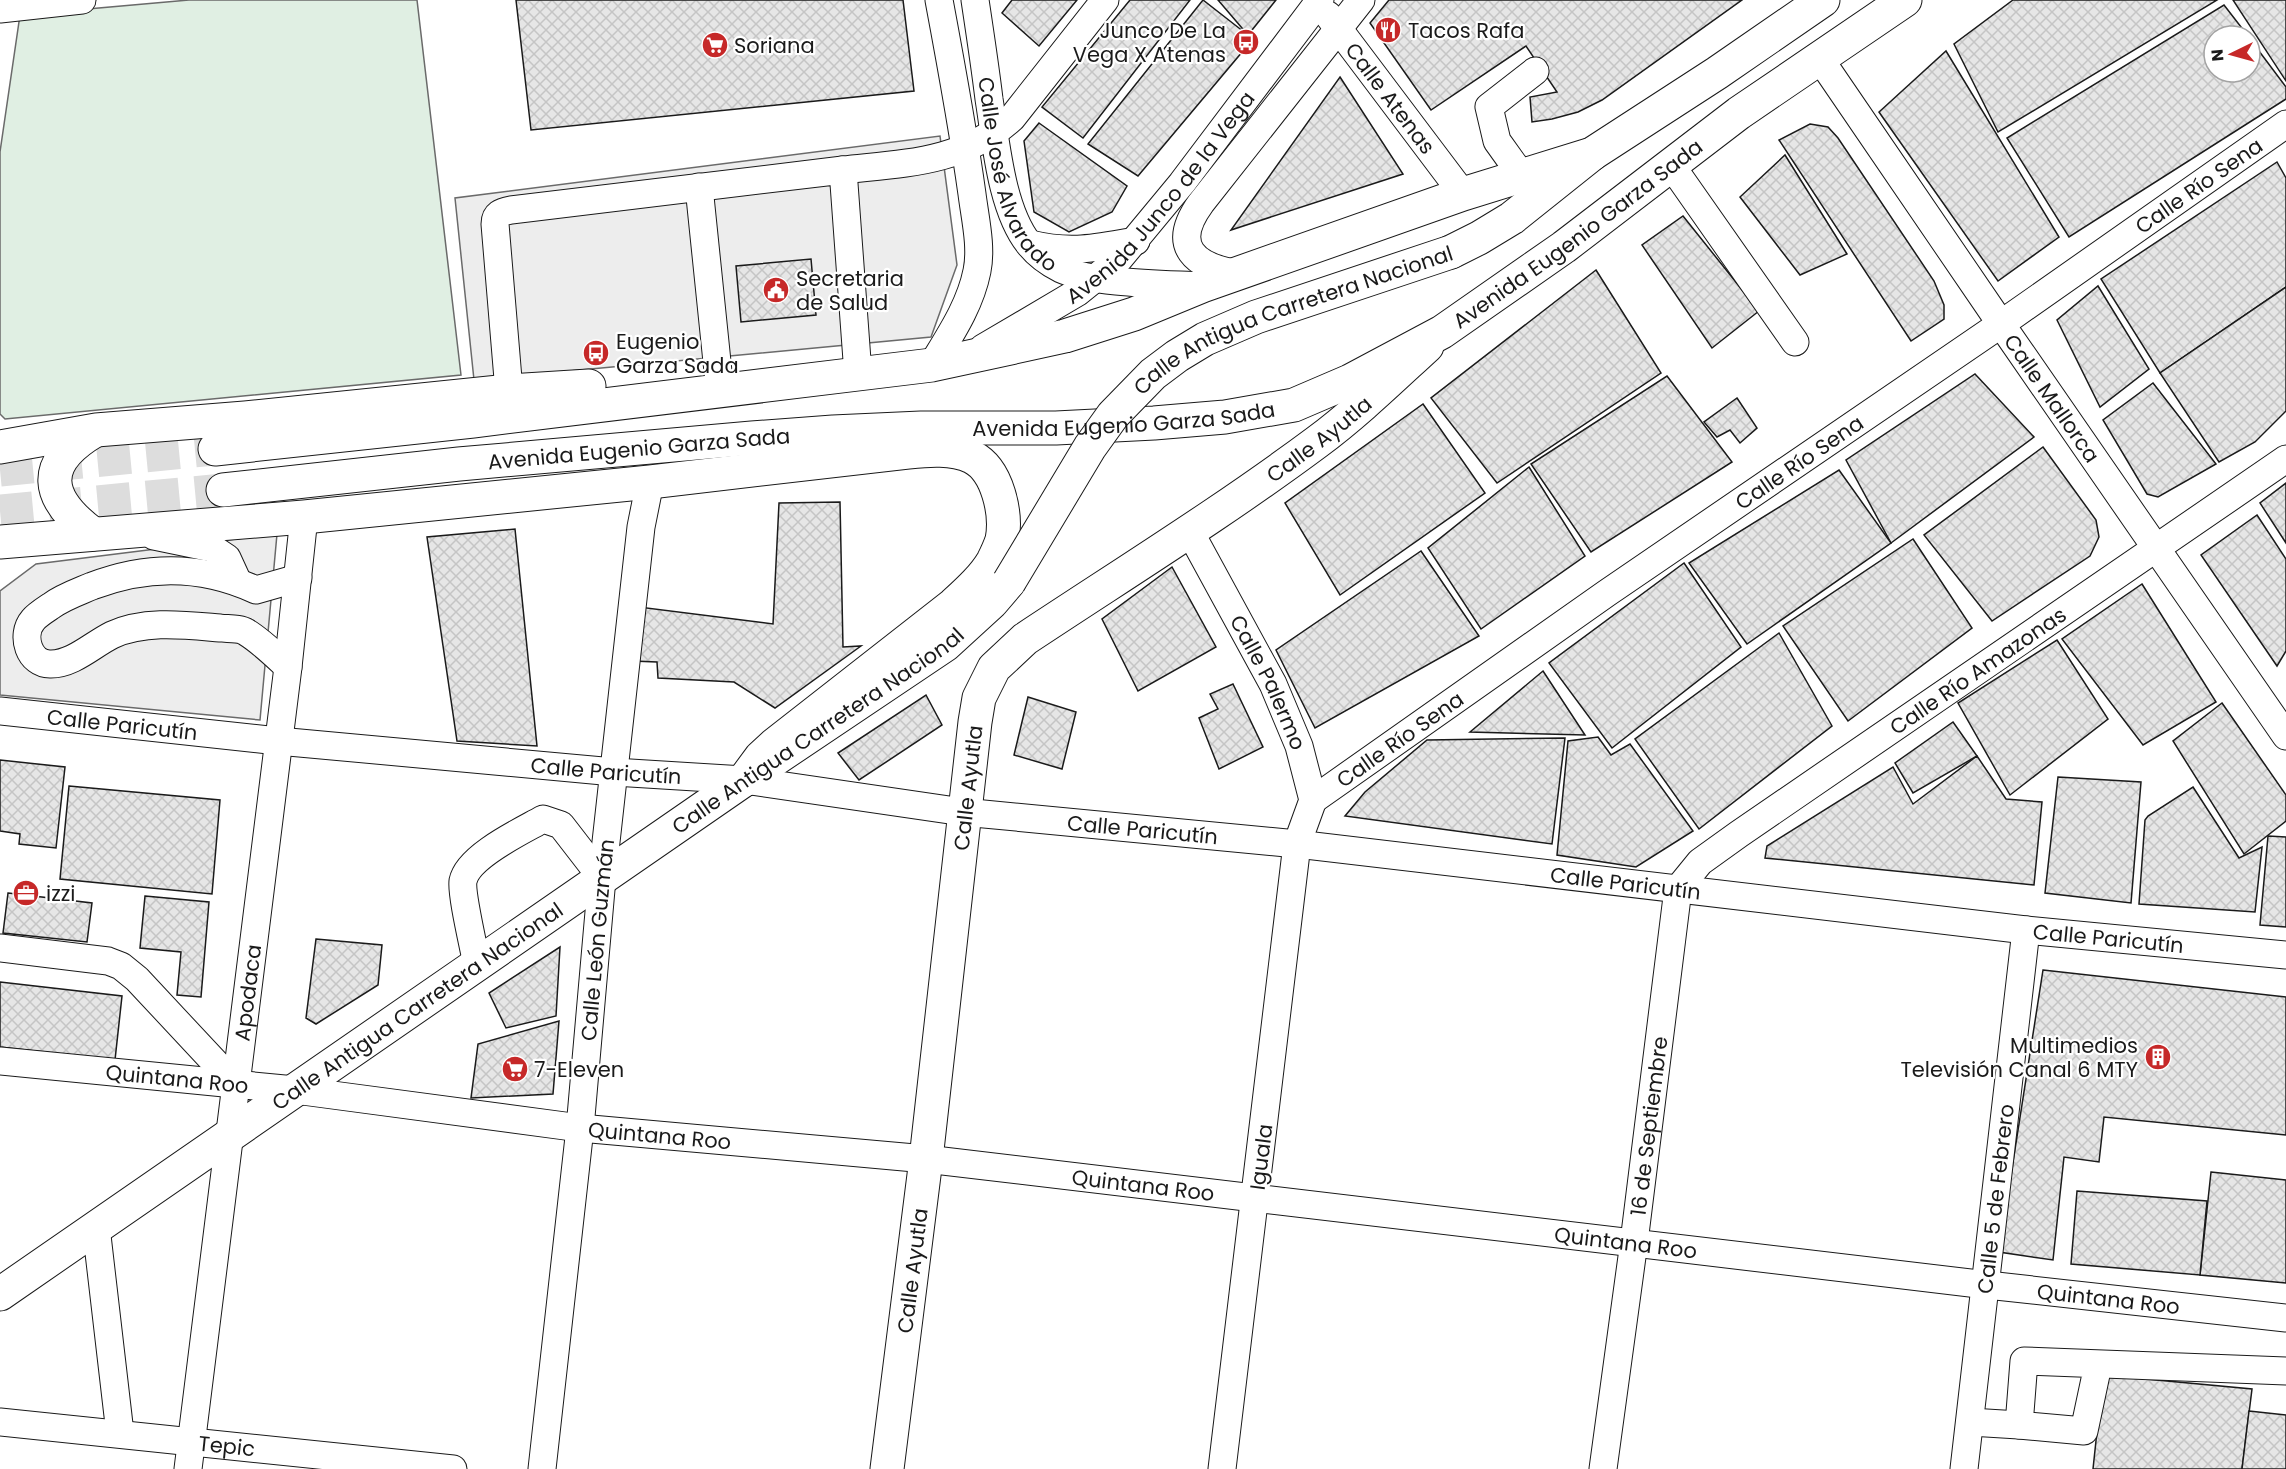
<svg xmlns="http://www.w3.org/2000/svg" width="2286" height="1469" viewBox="0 0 2286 1469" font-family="Poppins,sans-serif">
  <defs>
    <pattern id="building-cross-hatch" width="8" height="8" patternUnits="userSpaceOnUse" patternTransform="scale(1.5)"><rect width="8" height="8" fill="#e6e6e6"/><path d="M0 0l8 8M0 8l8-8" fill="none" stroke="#c5c5c5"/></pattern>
  </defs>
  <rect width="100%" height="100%" fill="#fff"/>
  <polygon fill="#e0efe3" stroke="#6a6a6a" stroke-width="1.5" points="189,0 417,0 461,375 5,419 0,414 0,152 20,15"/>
  <g fill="#ededed" stroke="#6a6a6a" stroke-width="1.5">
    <polygon points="940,136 957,265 931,337 474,380 455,198"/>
    <polygon points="277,534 260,720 0,695 0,591 36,564"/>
  </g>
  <g fill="url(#building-cross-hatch)" stroke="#1a1a1a" stroke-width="1.5">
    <polygon points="516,0 903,0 914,91 531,130"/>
    <polygon points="1012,0 1077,0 1039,46 1002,13"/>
    <polygon points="1130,0 1190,0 1083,138 1042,107"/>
    <polygon points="1203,0 1253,39 1138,176 1088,144"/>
    <polygon points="1218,0 1276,0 1248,35"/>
    <polygon points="1389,0 1742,0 1602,100 1578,112 1552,119 1532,122 1530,97 1557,92 1526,46 1431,110 1370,23"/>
    <polygon points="2013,0 2217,0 1998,132 1954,44"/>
    <polygon points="2233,0 2286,0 2286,81"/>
    <polygon points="2224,5 2248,36 2214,36 2214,72 2250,72 2250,39 2286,87 2286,99 2069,237 2007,138"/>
    <polygon points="1946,51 2059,237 1998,281 1879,112"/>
    <polygon points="1340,77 1403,174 1231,230"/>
    <polygon points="1039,123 1127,186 1112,212 1069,232 1034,212 1024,141"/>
    <polygon points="1810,124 1828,127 1838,138 1934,281 1944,305 1944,319 1911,341 1779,140"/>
    <polygon points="1785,155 1847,254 1800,275 1740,197"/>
    <polygon points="2277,162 2286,178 2286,287 2160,373 2101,279"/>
    <polygon points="1683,216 1759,311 1712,348 1642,245"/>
    <polygon points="811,259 816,315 741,322 736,266"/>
    <polygon points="1596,270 1661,373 1497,483 1431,398"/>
    <polygon points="2098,286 2149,369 2100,407 2057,320"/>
    <polygon points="2286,287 2286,411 2255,442 2219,462 2160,373"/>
    <polygon points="1975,374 2034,437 1891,543 1846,460"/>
    <polygon points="1667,376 1732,462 1591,552 1531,464"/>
    <polygon points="2153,383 2216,464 2158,497 2147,494 2103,420"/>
    <polygon points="1737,398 1757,428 1740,443 1730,430 1717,437 1704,422"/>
    <polygon points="1423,404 1485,493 1340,595 1285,503"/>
    <polygon points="2043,447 2096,520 2099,537 2090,556 1992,621 1924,535"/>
    <polygon points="1529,467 1585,556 1481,629 1428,548"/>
    <polygon points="1839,470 1891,543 1747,644 1689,563"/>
    <polygon points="2286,483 2286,543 2260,503"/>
    <polygon points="840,502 843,647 861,646 775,708 734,682 658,678 657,662 633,661 639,607 773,624 779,503"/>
    <polygon points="2257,515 2286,559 2286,651 2277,666 2201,555"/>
    <polygon points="515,529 537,746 457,741 427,537"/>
    <polygon points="1913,539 1972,628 1848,721 1783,626"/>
    <polygon points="1421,551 1479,636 1315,728 1276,650"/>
    <polygon points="1684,563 1741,647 1612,748 1549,663"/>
    <polygon points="1172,567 1216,647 1138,691 1102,619"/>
    <polygon points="2142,584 2216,702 2143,745 2062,639"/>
    <polygon points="1779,633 1832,726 1699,829 1635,739"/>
    <polygon points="2057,640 2108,719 2010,795 1958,703"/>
    <polygon points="1543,671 1585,735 1470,732"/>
    <polygon points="1233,684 1263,747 1219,769 1199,718 1218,709 1210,694"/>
    <polygon points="926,695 942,725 859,780 838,753"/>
    <polygon points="1028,697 1076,712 1062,769 1014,755"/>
    <polygon points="2222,703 2286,795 2286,821 2244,854 2173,741"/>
    <polygon points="1953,722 1977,756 1913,793 1895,763"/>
    <polygon points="1598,737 1611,755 1630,744 1693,831 1636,867 1557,855 1568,741"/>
    <polygon points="1565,738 1552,844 1345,816 1365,792 1427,740"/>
    <polygon points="1977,756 2006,799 2042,802 2034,885 1765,858 1767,846 1893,767 1913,804"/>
    <polygon points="0,760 65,767 56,848 19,844 20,834 0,831"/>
    <polygon points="2058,777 2141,782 2131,903 2045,893"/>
    <polygon points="69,786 220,800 212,894 60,879"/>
    <polygon points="2193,787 2239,858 2262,847 2255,912 2139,904 2145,820 2148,816"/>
    <polygon points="2268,836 2286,837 2286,927 2260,925"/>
    <polygon points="8,893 92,903 87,942 3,933"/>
    <polygon points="145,896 209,902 201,997 177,995 181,952 140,948"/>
    <polygon points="316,939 382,945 378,985 316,1024 306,1018"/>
    <polygon points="560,947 556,1016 506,1028 489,993"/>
    <polygon points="2043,970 2286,997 2286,1135 2104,1117 2099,1162 2064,1157 2053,1260 1999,1252"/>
    <polygon points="0,982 122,996 115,1060 0,1047"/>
    <polygon points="559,1021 553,1094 471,1098 478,1044"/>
    <polygon points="2211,1172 2286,1180 2286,1283 2200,1275"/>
    <polygon points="2077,1191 2207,1201 2200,1275 2071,1264"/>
    <polygon points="2103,1375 2252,1389 2242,1469 2093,1469"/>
    <polygon points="2249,1411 2286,1415 2286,1469 2242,1469"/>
  </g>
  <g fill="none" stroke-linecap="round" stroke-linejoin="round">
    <g stroke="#ddd" stroke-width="33" stroke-dasharray="33 16" stroke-linecap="butt">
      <polyline points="0,470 215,449"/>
      <polyline points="0,511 223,490"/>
    </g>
    <defs>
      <g id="minor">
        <path id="s1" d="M975,0C980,33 985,66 989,99C996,142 1001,209 1029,244C1037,254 1049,263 1061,269C1094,284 1163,284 1201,286"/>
        <polyline points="0,9 82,0"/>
        <path id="s2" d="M1328,15L1463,194"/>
        <path id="s3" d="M1820,59L2001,324L2286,736"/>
        <polyline points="1671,165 1795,342"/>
        <path d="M843,170C906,163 962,163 1012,118L1105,0"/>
        <polyline points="1522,176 1497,141 1489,107 1535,71"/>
        <polyline points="699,187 720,391"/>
        <path d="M1030,244C1072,254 1094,248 1136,241"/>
        <path d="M1240,274C1195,267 1169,247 1201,203L1361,0"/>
        <path id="s4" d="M983,348L1078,292L1119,259L1182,183L1320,0"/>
        <path d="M932,365C950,335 970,306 977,271C982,247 975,218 972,194C963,129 951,64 939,0"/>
        <path d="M509,391L495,224C495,214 501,212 511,210L843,170L858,374"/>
        <path id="s5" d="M1189,530L1273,684L1299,746L1313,800L1297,844L1222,1469"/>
        <polyline points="154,536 212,548 227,558 238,582"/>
        <path d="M288,667C275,655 261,641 246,632C240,628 227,629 220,628C184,625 145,620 112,635C92,645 73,664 51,664C29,665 20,635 33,620C37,615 45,610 51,606C63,597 78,592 92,586C147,565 202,565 256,590L298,578"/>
        <path id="s6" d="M0,711L278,741L614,772L744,780L963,812L1297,844L2026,930L2286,955"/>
        <path id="s7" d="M1313,800L1607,593L2001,324L2286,124"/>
        <polyline points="0,948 108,961 121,966 137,979 236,1085"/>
        <path d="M477,965C474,948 461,894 463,881C468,856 522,831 543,819L561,825L602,878"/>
        <path id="s8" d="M0,1061L295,1090L580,1128L926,1159L1987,1285L2286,1318"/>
        <polyline points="96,1227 120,1433"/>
        <polyline points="2098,1365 2084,1431 2019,1425 2024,1361 2286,1371"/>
        <path id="s9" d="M0,1422L453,1469"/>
        <polyline points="1970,1422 2019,1425"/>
        <path id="s10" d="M188,1469L288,667L304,517"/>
        <path id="s11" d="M542,1469L580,1128L602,878L641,527L650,482"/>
        <path id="s12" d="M1603,1469L1634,1242L1678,889L1700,862L1739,834L2286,459"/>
        <path id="s13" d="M1964,1469L2026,930"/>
      </g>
      <g id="major">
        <polyline points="1451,252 1479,238 1512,218 1592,154"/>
        <path id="s14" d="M0,1294L744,780L945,645L992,602L1009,582"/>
        <path id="s15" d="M887,1469L926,1159L975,722L979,698L994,668L1025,639C1123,574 1223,512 1317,442C1356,413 1391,379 1427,346"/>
      </g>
      <g id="highway">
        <polyline points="0,447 96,430 245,418 509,391 589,386"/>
        <polyline points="215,449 473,421 932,365 1065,336 1134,314 1202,286 1463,194 1592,154 1717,73 1823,0"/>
        <path id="s16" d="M223,490L459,464L752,438L833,432L921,428H1056L1154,423L1225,417L1294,405L1350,381L1442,332L1564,247L1739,113L1905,0"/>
        <path d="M93,534C45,498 39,464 94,431"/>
        <path d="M0,542L304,517L650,482L908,452C929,450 952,448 972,457C998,470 1007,514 1002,540C1000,546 996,555 993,561C983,578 967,592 953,605L774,745L761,757L744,780"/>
      </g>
    </defs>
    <use href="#minor" stroke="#1a1a1a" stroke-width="29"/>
    <use href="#major" stroke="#1a1a1a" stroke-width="35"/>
    <use href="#highway" stroke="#1a1a1a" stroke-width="35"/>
    <use href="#minor" stroke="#fff" stroke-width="27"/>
    <use href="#major" stroke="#fff" stroke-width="33"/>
    <use href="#highway" stroke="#fff" stroke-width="33"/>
    <defs>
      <g id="major-bridge">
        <path id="s17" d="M1009,582L1090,447L1113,415L1153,374L1177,356L1205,339L1256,317L1451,252"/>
      </g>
    </defs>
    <use href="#major-bridge" stroke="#1a1a1a" stroke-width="35" stroke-linecap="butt"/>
    <use href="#major-bridge" stroke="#fff" stroke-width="33"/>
  </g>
  <defs>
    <symbol id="restaurant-disc" viewBox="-11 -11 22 22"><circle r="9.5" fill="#c62828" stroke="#fff"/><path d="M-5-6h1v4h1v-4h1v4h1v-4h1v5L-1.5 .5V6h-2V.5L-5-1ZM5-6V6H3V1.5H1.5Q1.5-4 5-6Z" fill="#fff"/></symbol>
    <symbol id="bus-disc" viewBox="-11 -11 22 22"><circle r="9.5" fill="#c62828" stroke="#fff"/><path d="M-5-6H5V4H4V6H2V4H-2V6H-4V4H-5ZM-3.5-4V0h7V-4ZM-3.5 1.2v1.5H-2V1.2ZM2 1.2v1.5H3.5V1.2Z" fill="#fff"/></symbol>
    <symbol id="supermarket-disc" viewBox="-11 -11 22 22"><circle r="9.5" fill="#c62828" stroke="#fff"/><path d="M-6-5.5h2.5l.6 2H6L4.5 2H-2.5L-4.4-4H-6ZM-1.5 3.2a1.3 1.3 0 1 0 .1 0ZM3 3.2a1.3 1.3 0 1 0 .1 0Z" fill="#fff"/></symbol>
    <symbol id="civic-disc" viewBox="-11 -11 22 22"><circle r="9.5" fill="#c62828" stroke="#fff"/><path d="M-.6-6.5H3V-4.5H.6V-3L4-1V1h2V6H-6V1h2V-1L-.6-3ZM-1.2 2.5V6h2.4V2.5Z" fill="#fff"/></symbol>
    <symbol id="office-disc" viewBox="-11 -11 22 22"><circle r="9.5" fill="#c62828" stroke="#fff"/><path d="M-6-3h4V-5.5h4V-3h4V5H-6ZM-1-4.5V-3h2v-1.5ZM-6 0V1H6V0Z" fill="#fff"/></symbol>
    <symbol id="building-disc" viewBox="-11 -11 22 22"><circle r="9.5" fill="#c62828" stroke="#fff"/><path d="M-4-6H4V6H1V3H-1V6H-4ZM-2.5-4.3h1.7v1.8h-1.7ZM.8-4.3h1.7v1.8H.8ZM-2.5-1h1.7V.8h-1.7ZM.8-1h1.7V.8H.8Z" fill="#fff"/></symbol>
  </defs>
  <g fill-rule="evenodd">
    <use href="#restaurant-disc" x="1373" y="15" width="30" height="30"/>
    <use href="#bus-disc" x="1231" y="27" width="30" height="30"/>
    <use href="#supermarket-disc" x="700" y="30" width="30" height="30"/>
    <use href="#civic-disc" x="761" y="275" width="30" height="30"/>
    <use href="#bus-disc" x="581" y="338" width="30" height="30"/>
    <use href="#office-disc" x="11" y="878" width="30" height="30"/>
    <use href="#building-disc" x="2143" y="1042" width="30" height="30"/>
    <use href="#supermarket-disc" x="500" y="1054" width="30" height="30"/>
  </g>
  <g text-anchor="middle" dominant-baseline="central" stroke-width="4.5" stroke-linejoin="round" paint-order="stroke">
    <g font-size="21" fill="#1a1a1a" stroke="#fff" text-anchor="start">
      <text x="1226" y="30" text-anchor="end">Junco De La<tspan x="1226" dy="24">Vega X Atenas</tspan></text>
      <text x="1408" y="30">Tacos Rafa</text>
      <text x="734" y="45">Soriana</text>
      <text x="796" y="278">Secretaria<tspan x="796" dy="24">de Salud</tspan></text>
      <text x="616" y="341">Eugenio<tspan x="616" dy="24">Garza Sada</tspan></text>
      <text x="46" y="893">izzi</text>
      <text x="2138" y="1045" text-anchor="end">Multimedios<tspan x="2138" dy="24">Televisión Canal 6 MTY</tspan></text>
      <text x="534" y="1069">7-Eleven</text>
    </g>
    <g font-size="21" fill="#1a1a1a" stroke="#fff">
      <text stroke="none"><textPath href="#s2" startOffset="104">Calle Atenas</textPath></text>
      <text stroke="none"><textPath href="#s1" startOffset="182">Calle José Alvarado</textPath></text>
      <text stroke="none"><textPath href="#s7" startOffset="1078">Calle Río Sena</textPath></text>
      <text stroke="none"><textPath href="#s4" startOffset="236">Avenida Junco de la Vega</textPath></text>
      <text stroke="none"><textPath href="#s16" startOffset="1408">Avenida Eugenio Garza Sada</textPath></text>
      <text stroke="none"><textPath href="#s17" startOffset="405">Calle Antigua Carretera Nacional</textPath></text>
      <text stroke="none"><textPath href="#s3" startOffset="411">Calle Mallorca</textPath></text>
      <text stroke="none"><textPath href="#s16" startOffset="904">Avenida Eugenio Garza Sada</textPath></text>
      <text stroke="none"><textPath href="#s15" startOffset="1208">Calle Ayutla</textPath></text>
      <text stroke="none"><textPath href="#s16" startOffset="418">Avenida Eugenio Garza Sada</textPath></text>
      <text stroke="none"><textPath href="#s7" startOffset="592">Calle Río Sena</textPath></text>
      <text stroke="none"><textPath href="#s12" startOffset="957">Calle Río Amazonas</textPath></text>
      <text stroke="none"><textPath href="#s5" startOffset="172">Calle Palermo</textPath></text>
      <text stroke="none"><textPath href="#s6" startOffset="123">Calle Paricutín</textPath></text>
      <text stroke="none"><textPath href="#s14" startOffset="993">Calle Antigua Carretera Nacional</textPath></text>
      <text stroke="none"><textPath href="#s7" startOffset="106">Calle Río Sena</textPath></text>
      <text stroke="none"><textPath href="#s6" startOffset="609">Calle Paricutín</textPath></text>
      <text stroke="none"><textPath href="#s15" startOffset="686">Calle Ayutla</textPath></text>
      <text stroke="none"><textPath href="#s6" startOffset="1149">Calle Paricutín</textPath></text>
      <text stroke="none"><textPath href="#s6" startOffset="1635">Calle Paricutín</textPath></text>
      <text stroke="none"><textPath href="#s6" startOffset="2121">Calle Paricutín</textPath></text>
      <text stroke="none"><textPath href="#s11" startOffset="532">Calle León Guzmán</textPath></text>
      <text stroke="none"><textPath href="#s10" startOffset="480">Apodaca</textPath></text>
      <text stroke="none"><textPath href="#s14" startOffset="507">Calle Antigua Carretera Nacional</textPath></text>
      <text stroke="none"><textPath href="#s8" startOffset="178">Quintana Roo</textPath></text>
      <text stroke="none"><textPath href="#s12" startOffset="346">16 de Septiembre</textPath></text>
      <text stroke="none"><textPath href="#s8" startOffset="664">Quintana Roo</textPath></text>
      <text transform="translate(1261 1157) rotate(-83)">Iguala</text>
      <text stroke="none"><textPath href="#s8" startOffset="1150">Quintana Roo</textPath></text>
      <text stroke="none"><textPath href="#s13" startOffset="272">Calle 5 de Febrero</textPath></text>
      <text stroke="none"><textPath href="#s8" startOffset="1636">Quintana Roo</textPath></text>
      <text stroke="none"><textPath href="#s15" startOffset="200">Calle Ayutla</textPath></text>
      <text stroke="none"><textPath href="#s8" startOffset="2122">Quintana Roo</textPath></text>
      <text stroke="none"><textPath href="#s9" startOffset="228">Tepic</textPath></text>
    </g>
  </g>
  <g transform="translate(2232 54) rotate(265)"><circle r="28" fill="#ffffff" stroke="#a3a3a3" stroke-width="1.5"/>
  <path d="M0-4.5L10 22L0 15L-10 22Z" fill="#c62828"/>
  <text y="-9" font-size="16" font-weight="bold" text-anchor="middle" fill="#1a1a1a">N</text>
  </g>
</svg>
